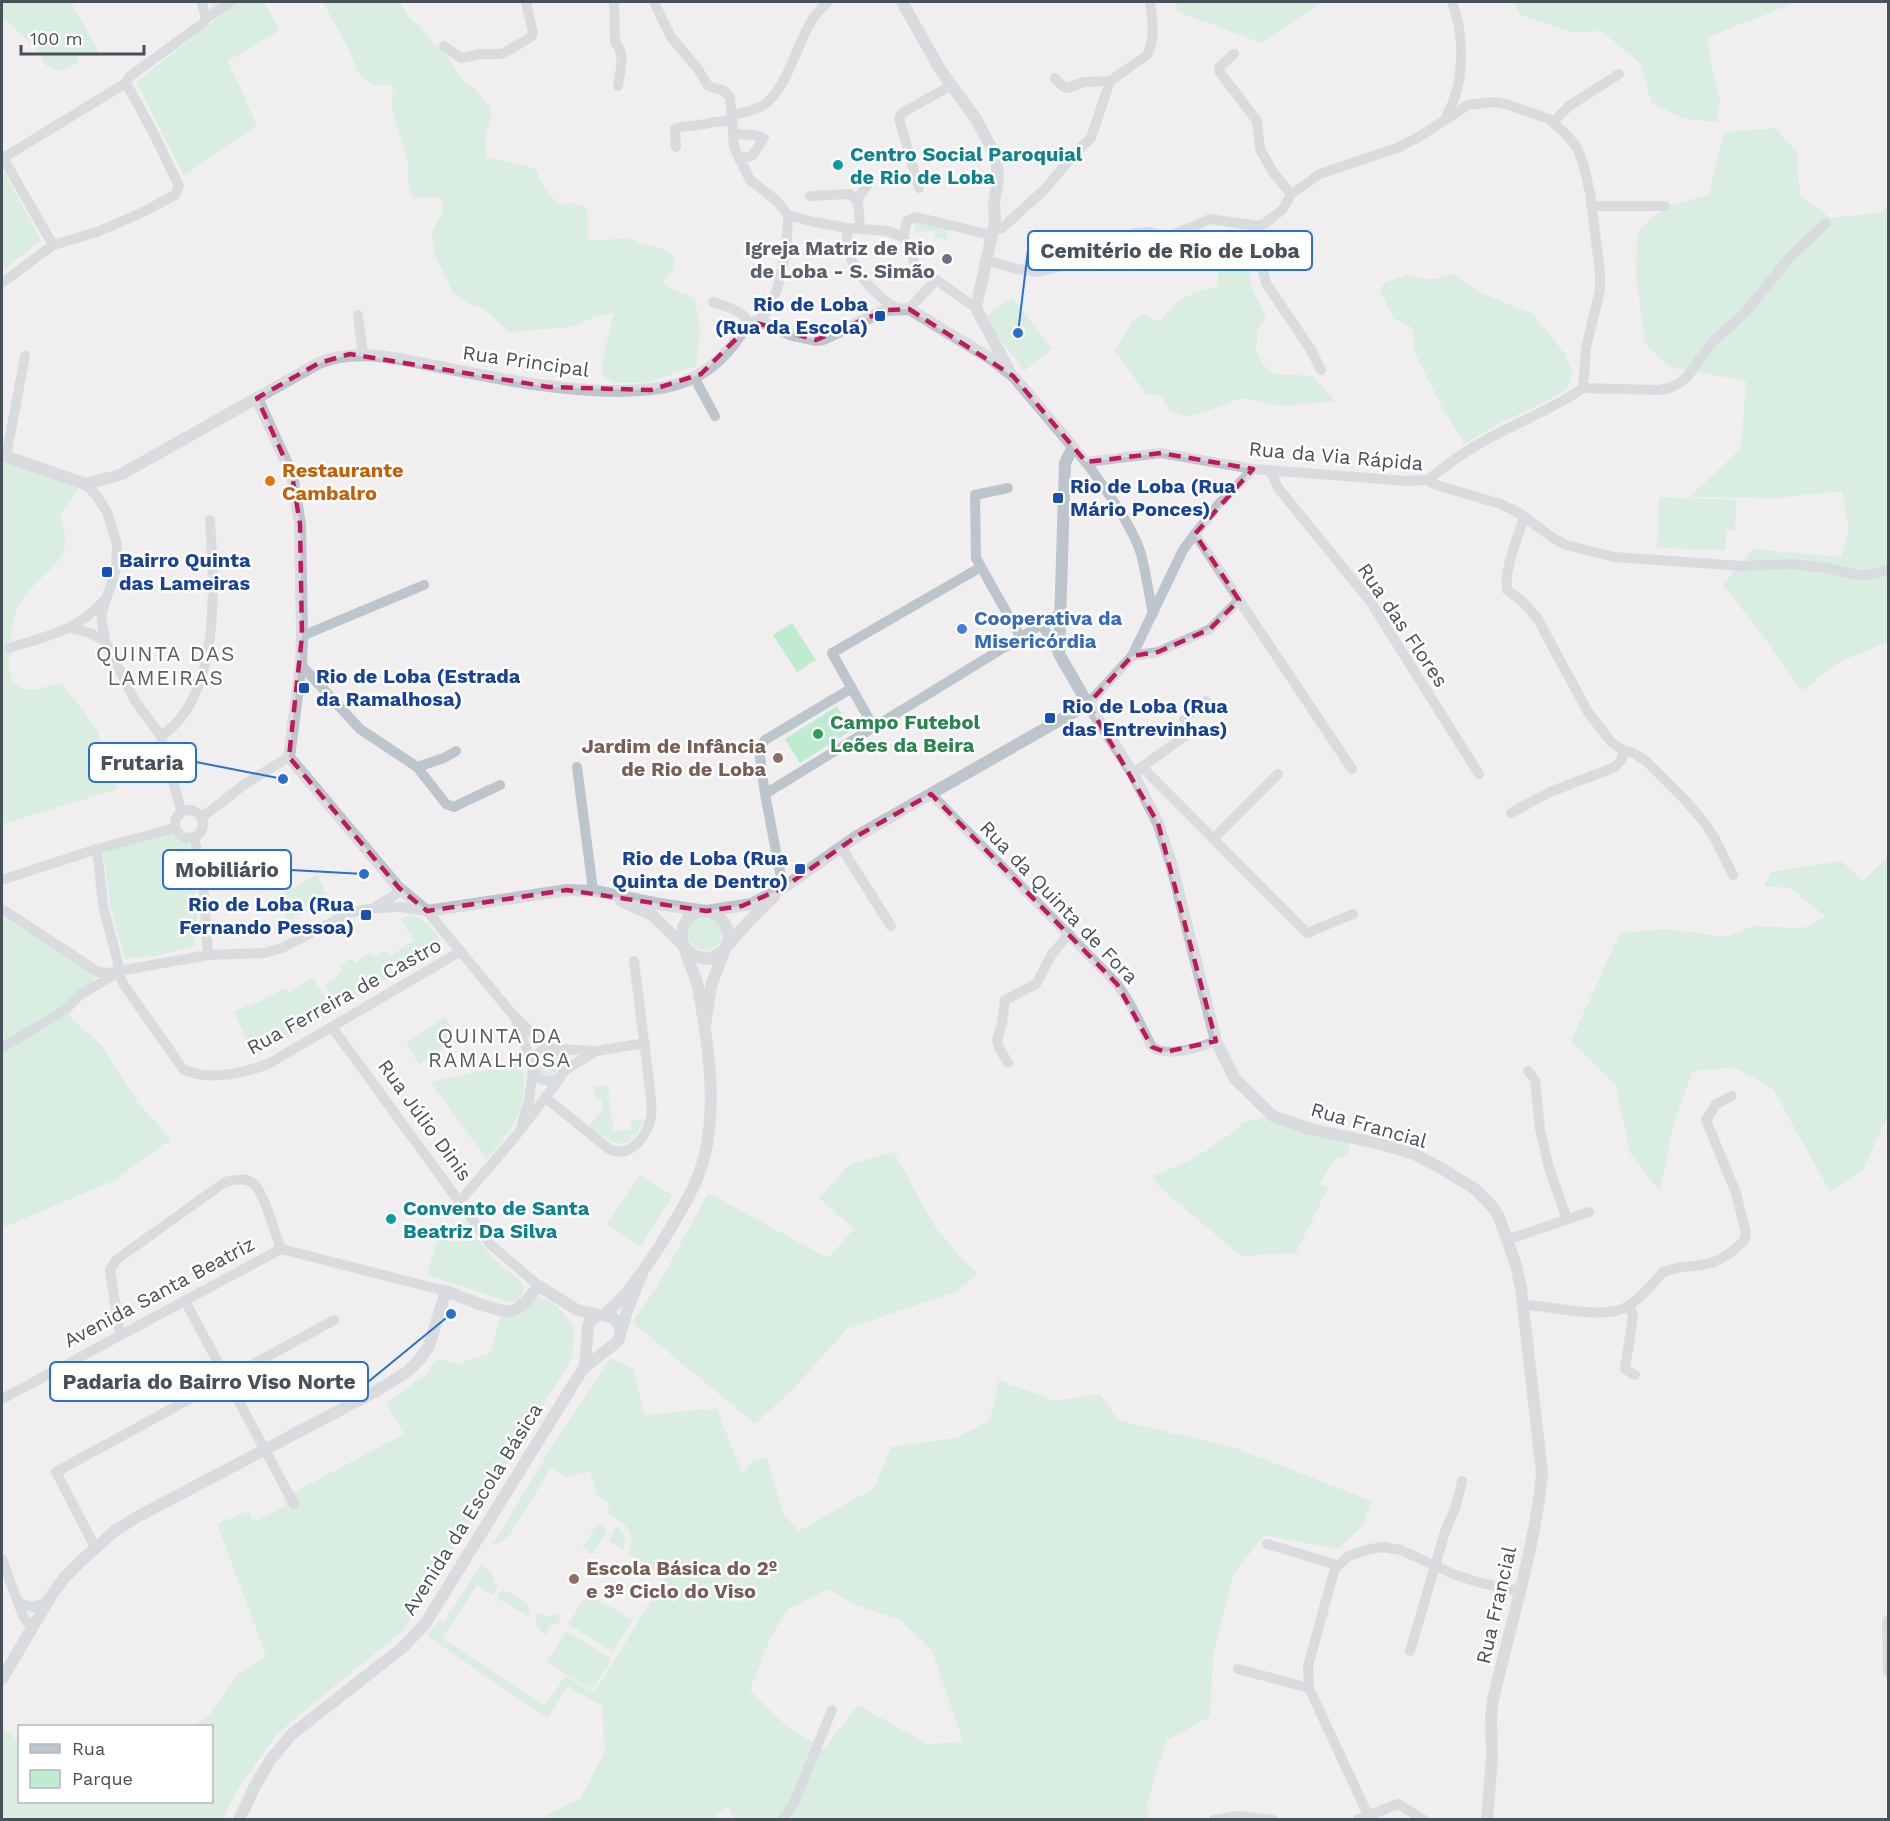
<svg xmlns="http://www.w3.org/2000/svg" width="1890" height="1821" viewBox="0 0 1890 1821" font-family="'Work Sans',sans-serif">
  <rect width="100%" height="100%" fill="#f0eeee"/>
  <g fill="#bfebd0" fill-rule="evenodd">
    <polygon points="2,2 71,2 99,52 95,54 79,56 77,64 59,71 46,66 36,48 4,19 2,13"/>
    <polygon points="211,2 264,2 280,30 228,61 257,125 184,176 136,82 215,20"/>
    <path d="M323,2H400L408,16L420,26L432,43L446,54L462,79L477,91L490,107L491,118L485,140L487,157L535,168L543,185L558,204L573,203L587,207L588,239L602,240L632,238C646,251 658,240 674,258L673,272L663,282L673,290L695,298L700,333L696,366L645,383H614L602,375L603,358L614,313L594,317L571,327L509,332L483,308L471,305L453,293L434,253L432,232L442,212L443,198H413L408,186V162L392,109L393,85H373L359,73L347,46Z"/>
    <polygon points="1176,2 1322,2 1262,43 1178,12"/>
    <polygon points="1514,2 1797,2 1706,38 1720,102 1717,122 1685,119 1652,103 1639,62 1601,31 1572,32 1520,15"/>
    <polygon points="1775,128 1797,153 1800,196 1831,218 1878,213 1888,206 1888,642 1839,662 1802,691 1763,636 1723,585 1753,549 1841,557 1849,532 1842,491 1777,498 1690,497 1741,448 1746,381 1670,367 1645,344 1636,273 1638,231 1665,206 1709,195 1724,132"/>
    <polygon points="2,168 41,241 2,270"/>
    <polygon points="915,221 947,226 947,239 935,238 935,231 915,232"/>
    <path d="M1230,245L1247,256L1251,286L1266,317L1258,329L1256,351L1263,364L1274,374L1313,376L1335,401L1282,406L1241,398L1203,413L1184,416L1170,410L1160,395L1146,394L1115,351L1133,320L1144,314L1158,322C1181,296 1185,295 1218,286V268Z"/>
    <path d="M1454,273L1479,292L1533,314L1564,353L1573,374L1566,390L1536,406L1500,423L1464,444L1442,407L1414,351L1413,328L1394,319L1380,290L1384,283L1408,274C1428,282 1435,280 1454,273Z"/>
    <polygon points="1012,297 1052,349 1024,371 984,318"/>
    <path d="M2,459L79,488L60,515C75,558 55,562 30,590C16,605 11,621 11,641L8,642L11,654C8,659 8,666 9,672C17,699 42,688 61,682L97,730L118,789L2,824Z"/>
    <polygon points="1659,497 1736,500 1735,531 1726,530 1726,550 1657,548"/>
    <polygon points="792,623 816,660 797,672 773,635"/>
    <polygon points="837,706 852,730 800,763 785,739"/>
    <path d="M170,833L179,841L188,842C193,876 202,912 194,946L160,955L125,959L111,909L103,852Z"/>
    <polygon points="1888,856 1888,1115 1863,1171 1830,1192 1773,1089 1734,1067 1692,1072 1673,1126 1660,1192 1630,1153 1616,1086 1571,1041 1620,933 1668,929 1726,937 1753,926 1803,928 1826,917 1790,888 1764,886 1771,872 1841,861 1863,881"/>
    <polygon points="317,875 329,899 288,921 276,897"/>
    <path d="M410,915C424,917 435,930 441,943L437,953L415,966L412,963L339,1008L324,985L343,971L340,966L351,958L355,963L371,952L374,957L385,950L390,956L414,940L400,919Z"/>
    <circle cx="705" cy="933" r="17"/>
    <polygon points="2,917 98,972 69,1016 102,1046 138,1103 171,1139 113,1181 2,1228"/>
    <polygon points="312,977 335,1011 254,1056 234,1011 261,1001 284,988 289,992"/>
    <polygon points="445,1017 459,1039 419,1064 406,1043"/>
    <circle cx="548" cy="1064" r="11"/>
    <path d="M522,1062C529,1110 516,1124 487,1159L430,1082Z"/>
    <path d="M608,1085L613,1131L631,1129V1121L644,1119C629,1156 615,1145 589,1126L600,1113H603L602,1099L596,1100L594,1087Z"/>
    <polygon points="1273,1116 1348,1137 1349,1155 1334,1160 1320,1184 1328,1188 1296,1253 1241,1256 1161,1189 1152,1176 1192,1160 1235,1131 1243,1122"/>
    <polygon points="894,1152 935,1227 963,1260 978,1273 957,1291 847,1329 793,1389 755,1424 632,1322 657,1287 708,1193 828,1258 854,1229 819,1198 850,1164"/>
    <polygon points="640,1175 673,1195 640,1247 607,1224"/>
    <path d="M466,1220C477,1241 490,1256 509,1272C513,1275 521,1280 523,1285C525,1292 520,1298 515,1302L507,1301L427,1275L437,1240Z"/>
    <path d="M536,1298C545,1298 550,1301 557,1307C578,1325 576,1337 570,1362L404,1630L295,1718L276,1736L239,1787L223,1819H2V1728L12,1735L19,1744L20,1802H212V1726H191L208,1717L237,1675L266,1656L217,1524L248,1511L254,1522L287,1505L283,1498L404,1434L386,1403L424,1376L438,1358L458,1364L490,1353L500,1317H518L530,1301Z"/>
    <path d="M610,1358L633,1369L645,1415L717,1408L742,1475L752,1461L767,1457L783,1514L799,1531L874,1488L891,1447L957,1438L990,1420L999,1380L1055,1401L1100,1394L1118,1420L1235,1448L1372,1501L1363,1525L1338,1549L1264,1535L1233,1575L1213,1656L1210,1717L1167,1740L1147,1802L1148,1819L735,1820L727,1806L713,1819H546L544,1816L580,1799L605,1751L602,1706L568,1687L547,1718L427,1636L439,1620L443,1623L481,1565L491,1572L495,1584L498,1586L492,1595L477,1585L443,1638L545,1706L565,1676L594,1693L666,1577L629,1554C636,1530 626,1525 607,1512L610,1504L597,1496L590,1471L567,1477L551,1468L510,1535L500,1542L492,1545L553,1445ZM828,1589L856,1605L900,1620L932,1650L963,1742L927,1744L858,1705L823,1750L781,1721L750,1690L768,1643L787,1610Z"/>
    <polygon points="598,1523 608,1530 592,1554 582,1548"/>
    <path d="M616,1526C626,1532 626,1541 623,1550L609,1541Z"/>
    <polygon points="502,1589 527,1603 530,1609 528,1616 497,1598"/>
    <polygon points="588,1593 632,1621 612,1652 568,1624"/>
    <polygon points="542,1613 549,1618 553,1614 557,1614 560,1619 559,1624 551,1625 545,1636 536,1625 537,1614"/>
    <polygon points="566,1631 612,1659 592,1690 547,1662"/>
  </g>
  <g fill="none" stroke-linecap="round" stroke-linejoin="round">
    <g stroke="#bdc5cc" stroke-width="10">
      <path d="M614,2L615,42C626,54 620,71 618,86"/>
      <polyline points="654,2 671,37 698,69 708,86 723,90 730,97 734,147 750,180 777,201 788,215 814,222 847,228 888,231 903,237"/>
      <polyline points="206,18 231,2"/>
      <polyline points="444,46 461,58 480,54 502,54 531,37 533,33 526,2"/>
      <polyline points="1234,54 1219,67 1219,71 1257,121 1260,149 1273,172 1291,194"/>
      <polyline points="1055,78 1062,86 1068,88 1084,82 1110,81"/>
      <path d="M733,115C743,113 755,111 764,105C795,81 797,26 828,2"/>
      <path d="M1447,115C1465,82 1465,37 1452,2"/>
      <polyline points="1553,122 1569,106 1619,74"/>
      <polyline points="733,134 755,135 764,138 752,156 739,159"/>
      <path d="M676,147L675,129C682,125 691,127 699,125C711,123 720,120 733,121"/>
      <polyline points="2,156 53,245"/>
      <polyline points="3,158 126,83 129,77 203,23 206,18 202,2"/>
      <polyline points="919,188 899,118 902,113 950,86"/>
      <polyline points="810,196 850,194 858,202"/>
      <polyline points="1591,206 1665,206"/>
      <polyline points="1258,226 1259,255 1266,283 1311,350 1321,370"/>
      <path d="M847,228C847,238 846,247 850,256C857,276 880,300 899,309"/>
      <polyline points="860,228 858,200 859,196 867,186"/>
      <path d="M992,230L1002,228L1044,190L1078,150L1091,138L1110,81L1147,55C1155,42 1153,17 1150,3"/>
      <polyline points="985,260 1017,269 1038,272 1062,266 1112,242 1135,233 1149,232 1167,237 1210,219 1258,226 1264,224 1283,209 1291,194 1320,174 1397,148 1417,138 1468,105 1493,102 1506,104 1549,119 1567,135 1577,148 1583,163 1590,193 1600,272 1600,290 1586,348 1583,388"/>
      <polyline points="2,283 53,245 97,232 141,213 175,195 179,186 154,134 126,83"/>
      <path d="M713,302C726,307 745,311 749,324"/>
      <polyline points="976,308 915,265 910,249 903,237 907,221 916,217 991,235"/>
      <polyline points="909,309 935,281"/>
      <polyline points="358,315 363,354"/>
      <path d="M756,321C781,309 788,240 788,215"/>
      <polyline points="694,377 715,416"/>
      <polyline points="1583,388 1658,390 1669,388 1680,383 1688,376 1713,341 1743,315 1791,256 1826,223"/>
      <path d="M1073,447C1094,471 1132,524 1141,554C1146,573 1149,594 1153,614"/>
      <polyline points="6,457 25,356"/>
      <polyline points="1086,462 1161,453 1253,469 1407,481 1428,480 1436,485 1501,504 1519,513 1553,538 1566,545 1615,557 1742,566 1790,564 1826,568 1859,575 1874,574 1888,569"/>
      <polyline points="1270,471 1279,489 1370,601 1479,774"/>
      <path d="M1428,480C1448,463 1470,448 1493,436C1523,420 1555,408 1583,388"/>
      <polyline points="85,484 96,495 107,512 117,544 116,569 101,615 105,641 135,701 161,736 181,811"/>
      <polyline points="1008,488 975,495 976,558 1021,638"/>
      <path d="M1524,517C1518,539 1504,567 1507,590L1523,602L1537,618L1588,712L1611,742L1623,750L1634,753L1646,761L1685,800L1704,822L1715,839L1733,875"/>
      <polyline points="1195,534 1352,769"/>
      <polyline points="1042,625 1059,654"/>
      <polyline points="69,628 90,633 105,641"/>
      <polyline points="302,636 424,585"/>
      <path d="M10,648C43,637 80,630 103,601"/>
      <polyline points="1132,656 1158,652 1210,629 1239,600"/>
      <polyline points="301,665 360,729 417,767 446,804 454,807 460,804 500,785"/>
      <polyline points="1088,704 1132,656 1183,550 1195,534 1218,505 1253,469"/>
      <polyline points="874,728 832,653 981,567"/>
      <path d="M161,736C222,696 214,584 210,520"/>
      <polyline points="417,767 444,758 456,751"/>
      <polyline points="577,767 593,890"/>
      <polyline points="1142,767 1192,731 1184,719 1206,701 1213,709"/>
      <polyline points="1133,774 1142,767 1307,933 1353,914"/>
      <polyline points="765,794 1060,613"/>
      <path d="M931,794L1117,984L1129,1002L1152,1047C1167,1058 1200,1047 1216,1041"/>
      <circle cx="189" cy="824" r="14"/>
      <polyline points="1511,813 1550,792 1615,767 1622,759 1623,750"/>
      <polyline points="201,818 245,784 289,757"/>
      <polyline points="194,837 203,881 208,955"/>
      <polyline points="1213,839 1278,774"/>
      <polyline points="841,847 891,926"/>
      <path d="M97,849L103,906L118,963V972L124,985L183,1069C208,1082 245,1073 270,1063L461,951"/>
      <polyline points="2,880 97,849 175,828"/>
      <polyline points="783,888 765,794 759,749 765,740 852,688"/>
      <polyline points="377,906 395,895 399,888"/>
      <polyline points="2,909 98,972 108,973 208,955 264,953 282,948 350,913 366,909 399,907 427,911 513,1015 549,1049"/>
      <polyline points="516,1021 532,1063"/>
      <polyline points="332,1027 490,1244 539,1286"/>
      <polyline points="2,1048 63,1011 80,995 117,973"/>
      <circle cx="549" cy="1065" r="16"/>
      <polyline points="554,1049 597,1051 645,1043"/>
      <polyline points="1008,1063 999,1048 997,1040 1002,1023 1005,1000 1036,984 1052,954 1069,934"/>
      <polyline points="564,1071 594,1052"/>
      <polyline points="1528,1071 1535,1080 1540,1129 1549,1168 1567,1219"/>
      <path d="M546,1098L609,1149C630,1159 647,1137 651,1117C652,1111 651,1104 651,1098L634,961"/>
      <polyline points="522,1123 529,1101 533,1070"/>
      <polyline points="460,1201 515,1137 560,1078"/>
      <polyline points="1507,1240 1589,1212"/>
      <polyline points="185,1301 294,1504"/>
      <path d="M1523,1305C1553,1305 1605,1322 1630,1305C1643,1296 1653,1283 1663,1272C1694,1260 1706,1274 1736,1248C1742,1243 1746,1240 1746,1233L1736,1193L1706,1120L1716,1104L1732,1096"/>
      <polyline points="1629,1305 1633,1316 1625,1369 1635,1375"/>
      <path d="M120,1335L110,1270L116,1260L225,1182C235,1180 244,1177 253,1183C263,1190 276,1235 281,1249"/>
      <polyline points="2,1399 281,1249 446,1291"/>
      <polyline points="1267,1544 1337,1565"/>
      <polyline points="95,1547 56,1472 334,1320"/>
      <polyline points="2,1559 23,1616 32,1628"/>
      <polyline points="19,1603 33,1607 48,1602"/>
      <polyline points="1888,1620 1887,1621 1888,1672"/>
      <polyline points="1410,1651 1445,1532 1456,1506 1462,1481"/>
      <polyline points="1238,1669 1309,1688"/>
      <polyline points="1368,1815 1309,1688 1308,1666 1335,1568 1349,1556 1366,1550 1383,1547 1401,1550 1453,1574 1481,1583 1519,1591"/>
      <polyline points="782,1820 795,1801 832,1710"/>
      <polyline points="1213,1820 1238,1816 1273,1820"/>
      <polyline points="1357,1820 1398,1804 1424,1820"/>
    </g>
    <g stroke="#bdc5cc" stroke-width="12">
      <polyline points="902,2 941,71 976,119 996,156 998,178 994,203 995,221 976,308 1009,370"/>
      <polyline points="257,398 292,475 300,524 302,636 301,665 289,757 399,888 427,911 567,890 596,891 659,904 706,911 751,904 783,888 857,836 1088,704"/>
      <path d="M2,455L85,484L120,475L319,363C357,348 395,358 435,366C496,378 556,391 619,391C643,390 663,390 686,381C706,373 722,359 735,342C740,335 745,327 753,322L764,323L792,335L816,340L823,339L886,310L909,309L991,359L1013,376L1073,447L1065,463L1059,654L1088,704L1133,774L1158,823L1171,863L1216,1041L1235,1079L1273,1116L1310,1129L1381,1144L1414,1154L1441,1168L1475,1189L1492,1206L1498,1215L1515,1262L1521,1288L1542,1473C1535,1549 1510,1625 1493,1700L1491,1717L1492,1757L1487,1820"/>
      <polyline points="621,901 652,915 694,956 709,959 722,952 749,921 774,897"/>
      <path d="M604,1315C628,1295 644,1270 661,1244C679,1214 699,1184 706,1150C717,1096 707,1039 698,986C694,969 676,941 684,925C696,899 728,912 729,938L711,986L705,1026"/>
      <polyline points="585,1367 588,1326 590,1321 599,1315"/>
      <path d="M2,1679L51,1596L64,1578L81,1561L116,1530L137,1517L376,1391L407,1372L420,1359L429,1346L446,1291C460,1296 503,1316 515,1310C524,1306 532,1293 539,1286L577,1310L614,1318L617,1322L621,1331"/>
      <polyline points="239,1820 255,1786 271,1759 292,1734 402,1648 425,1624 579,1375 585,1367 618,1341 628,1308 642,1274"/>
    </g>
  </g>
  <path d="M0 0H1890V1821H0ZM909,309L1013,376L1086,462L1161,453L1253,469L1195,534L1239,600L1210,629L1158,652L1132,656L1088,704L1158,823L1216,1041L1165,1052L1152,1047L1117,984L931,794L857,836L783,888L742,906L706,911L567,890L427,911L399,888L289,757L302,636L300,524L292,475L257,398L319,363L350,354L549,387L651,390L701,374L753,322L816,340L886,310Z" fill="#f0eeee" fill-opacity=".55" fill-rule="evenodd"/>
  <path fill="none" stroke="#c2185b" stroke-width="4.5" stroke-dasharray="12 8" stroke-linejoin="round" d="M909,309L1013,376L1086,462L1161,453L1253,469L1195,534L1239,600L1210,629L1158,652L1132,656L1088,704L1158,823L1216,1041L1165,1052L1152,1047L1117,984L931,794L857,836L783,888L742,906L706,911L567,890L427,911L399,888L289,757L302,636L300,524L292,475L257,398L319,363L350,354L549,387L651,390L701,374L753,322L816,340L886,310Z"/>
  <g fill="#0f9aa8" stroke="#fff" stroke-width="2">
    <circle cx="838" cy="165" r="6"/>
    <circle cx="391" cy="1219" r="6"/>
  </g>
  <circle fill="#6b7280" stroke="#fff" stroke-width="2" cx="947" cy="259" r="6"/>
  <g fill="#1a4fb4" stroke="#fff" stroke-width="2">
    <rect x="874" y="310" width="12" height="12" rx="3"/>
    <rect x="1052" y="492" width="12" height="12" rx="3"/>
    <rect x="101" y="566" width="12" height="12" rx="3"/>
    <rect x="298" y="682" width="12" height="12" rx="3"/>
    <rect x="1044" y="712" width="12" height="12" rx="3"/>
    <rect x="794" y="863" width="12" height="12" rx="3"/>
    <rect x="360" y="909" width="12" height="12" rx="3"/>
  </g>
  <circle fill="#e8710a" stroke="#fff" stroke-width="2" cx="270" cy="481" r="6"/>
  <circle fill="#3f7fe0" stroke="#fff" stroke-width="2" cx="962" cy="629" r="6"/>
  <circle fill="#2e9e5b" stroke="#fff" stroke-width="2" cx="818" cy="734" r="6"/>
  <g fill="#8d6e63" stroke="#fff" stroke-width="2">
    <circle cx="778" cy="758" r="6"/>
    <circle cx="574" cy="1579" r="6"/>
  </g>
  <g text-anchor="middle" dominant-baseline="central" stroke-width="5" stroke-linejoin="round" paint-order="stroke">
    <g font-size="20" font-weight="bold" fill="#0d838f" stroke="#fff" text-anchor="start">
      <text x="850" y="154">Centro Social Paroquial<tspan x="850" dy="23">de Rio de Loba</tspan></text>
      <text x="403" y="1208">Convento de Santa<tspan x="403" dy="23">Beatriz Da Silva</tspan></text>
    </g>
    <g font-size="20" font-weight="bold" fill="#5b616d" stroke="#fff" text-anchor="end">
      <text x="935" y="248">Igreja Matriz de Rio<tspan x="935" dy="23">de Loba - S. Simão</tspan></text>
    </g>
    <g font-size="20" font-weight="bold" fill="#164399" stroke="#fff" text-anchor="start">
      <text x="868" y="304" text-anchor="end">Rio de Loba<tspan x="868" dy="23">(Rua da Escola)</tspan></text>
      <text x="1070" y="486">Rio de Loba (Rua<tspan x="1070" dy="23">Mário Ponces)</tspan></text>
      <text x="119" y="560">Bairro Quinta<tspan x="119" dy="23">das Lameiras</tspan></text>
      <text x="316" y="676">Rio de Loba (Estrada<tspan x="316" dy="23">da Ramalhosa)</tspan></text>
      <text x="1062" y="706">Rio de Loba (Rua<tspan x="1062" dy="23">das Entrevinhas)</tspan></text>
      <text x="788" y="858" text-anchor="end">Rio de Loba (Rua<tspan x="788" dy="23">Quinta de Dentro)</tspan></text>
      <text x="354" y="904" text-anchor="end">Rio de Loba (Rua<tspan x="354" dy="23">Fernando Pessoa)</tspan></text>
    </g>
    <g font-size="20" fill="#475159" stroke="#fff">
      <text transform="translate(526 361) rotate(8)">Rua Principal</text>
      <text transform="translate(1336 456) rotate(5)">Rua da Via Rápida</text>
      <text transform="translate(1403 625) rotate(56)">Rua das Flores</text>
      <text transform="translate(1059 902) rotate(46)">Rua da Quinta de Fora</text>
      <text transform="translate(344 996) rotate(-29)">Rua Ferreira de Castro</text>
      <text transform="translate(425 1120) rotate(54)">Rua Júlio Dinis</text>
      <text transform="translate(1369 1125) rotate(16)">Rua Francial</text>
      <text transform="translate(159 1292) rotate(-28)">Avenida Santa Beatriz</text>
      <text transform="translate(472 1509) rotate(-58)">Avenida da Escola Básica</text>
      <text transform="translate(1496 1605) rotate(-77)">Rua Francial</text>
    </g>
    <g font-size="20" font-weight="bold" fill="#c56008" stroke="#fff" text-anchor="start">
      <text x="282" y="470">Restaurante<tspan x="282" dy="23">Cambalro</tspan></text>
    </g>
    <g font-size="20" font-weight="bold" fill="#366cbe" stroke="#fff" text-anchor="start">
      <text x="974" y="618">Cooperativa da<tspan x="974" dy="23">Misericórdia</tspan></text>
    </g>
    <g font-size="20" font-weight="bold" fill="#27864d" stroke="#fff" text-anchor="start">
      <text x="830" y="722">Campo Futebol<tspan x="830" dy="23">Leões da Beira</tspan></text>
    </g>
    <g font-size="20" font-weight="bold" fill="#785e54" stroke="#fff" text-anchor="end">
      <text x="766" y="746">Jardim de Infância<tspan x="766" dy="23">de Rio de Loba</tspan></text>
      <text x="586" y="1568" text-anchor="start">Escola Básica do 2º<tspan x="586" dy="23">e 3º Ciclo do Viso</tspan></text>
    </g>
    <g font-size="21" letter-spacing="1.5" fill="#5b5e62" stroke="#fff">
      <text x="166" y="653">QUINTA DAS<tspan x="166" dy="24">LAMEIRAS</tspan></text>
      <text x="500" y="1035">QUINTA DA<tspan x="500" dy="24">RAMALHOSA</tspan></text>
    </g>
  </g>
  <path fill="none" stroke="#2870d0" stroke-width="2" d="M1018 333L1028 250M283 779L196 762M364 874L291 870M451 1314L368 1382"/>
  <g fill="#2870d0" stroke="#fff" stroke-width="2">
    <circle cx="1018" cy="333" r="6"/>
    <circle cx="283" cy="779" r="6"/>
    <circle cx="364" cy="874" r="6"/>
    <circle cx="451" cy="1314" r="6"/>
  </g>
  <g fill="#fff" stroke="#2870d0" stroke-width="2">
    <rect x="1028" y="231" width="284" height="39" rx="6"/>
    <rect x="89" y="743" width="107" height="39" rx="6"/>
    <rect x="163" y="850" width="128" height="39" rx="6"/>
    <rect x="50" y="1362" width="318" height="39" rx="6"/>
  </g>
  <g font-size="21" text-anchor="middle" font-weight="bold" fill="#475159">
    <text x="1170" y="258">Cemitério de Rio de Loba</text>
    <text x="142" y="770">Frutaria</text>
    <text x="227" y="877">Mobiliário</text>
    <text x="209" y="1389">Padaria do Bairro Viso Norte</text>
  </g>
  <rect width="1890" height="1821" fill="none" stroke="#475159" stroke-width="6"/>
  <rect x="18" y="1725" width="195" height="78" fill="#ffffff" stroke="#b5b9bd" stroke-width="1.5"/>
  <rect x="30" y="1744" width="30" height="9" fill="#bdc5cc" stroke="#b5b9bd" stroke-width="1.5"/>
  <text x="72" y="1755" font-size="18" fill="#475159">Rua</text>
  <rect x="30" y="1770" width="30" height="18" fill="#bfebd0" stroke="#b5b9bd" stroke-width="1.5"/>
  <text x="72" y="1785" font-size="18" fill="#475159">Parque</text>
  <path d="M21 45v9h123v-9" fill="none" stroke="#475159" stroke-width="3"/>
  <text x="30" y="45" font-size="18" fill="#475159" stroke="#ffffff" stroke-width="4.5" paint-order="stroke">100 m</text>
</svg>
